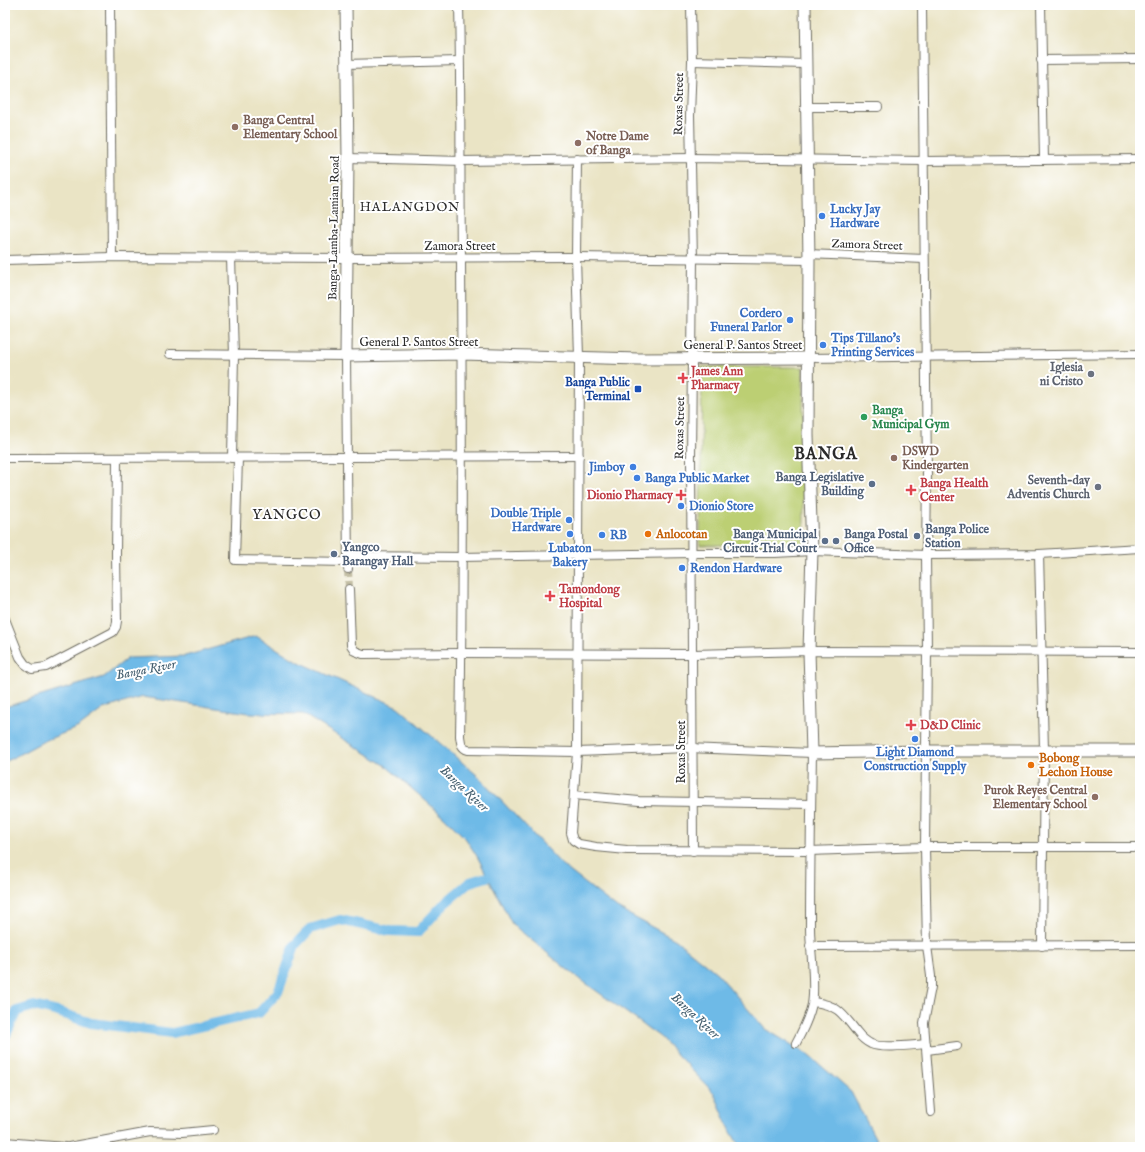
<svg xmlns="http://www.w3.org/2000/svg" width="1145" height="1152" viewBox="0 0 1145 1152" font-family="'IM FELL English',serif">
  <rect width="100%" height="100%" fill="#fff"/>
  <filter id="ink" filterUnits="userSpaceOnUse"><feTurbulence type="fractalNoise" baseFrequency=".025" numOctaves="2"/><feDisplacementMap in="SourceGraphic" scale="8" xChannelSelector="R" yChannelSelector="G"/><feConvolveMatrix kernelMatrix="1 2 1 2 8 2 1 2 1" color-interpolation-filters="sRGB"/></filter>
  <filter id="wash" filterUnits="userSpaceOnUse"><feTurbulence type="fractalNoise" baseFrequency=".012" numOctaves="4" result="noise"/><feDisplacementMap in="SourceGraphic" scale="16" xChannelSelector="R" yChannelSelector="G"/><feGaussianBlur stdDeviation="0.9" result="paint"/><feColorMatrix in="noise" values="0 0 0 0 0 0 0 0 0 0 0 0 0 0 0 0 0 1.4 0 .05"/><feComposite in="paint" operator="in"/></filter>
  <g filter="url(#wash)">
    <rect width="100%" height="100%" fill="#eae4c5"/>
    <polygon fill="#bccf73" stroke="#747d4f" points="702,367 803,367 804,545 700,545"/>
    <polygon fill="#6ebae7" stroke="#4c7289" points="256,636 297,661 398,707 478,776 563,866 617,908 676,940 718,974 765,1029 809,1055 851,1092 880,1147 740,1147 731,1132 714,1093 660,1037 569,971 512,924 478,858 466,839 444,817 385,765 303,714 249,713 143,697 103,709 79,727 44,741 5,762 5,707 104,677 128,658 185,656"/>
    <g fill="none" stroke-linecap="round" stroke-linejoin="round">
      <polyline stroke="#6ebae7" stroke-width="10" points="5,1037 17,1011 34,1006 58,1012 91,1023 172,1033 259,1013 278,992 295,945 310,929 340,920 390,931 418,932 444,904 470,882 500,873"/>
    </g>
  </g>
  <g filter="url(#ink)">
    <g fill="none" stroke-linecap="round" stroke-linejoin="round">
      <polyline stroke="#c4bfa6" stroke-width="8" stroke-dasharray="8 4" stroke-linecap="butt" points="348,569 349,589"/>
      <defs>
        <g id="minor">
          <polyline points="110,5 112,257"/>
          <path d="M459,5C461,90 460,174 461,259C462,418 463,577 460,736C461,743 461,748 468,750L577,752L688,748L812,753C811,811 810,869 810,927C810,950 816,983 812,1004C809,1018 803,1030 796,1043"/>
          <polyline points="691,5 692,61 690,116 693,259 691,458 693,851"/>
          <polyline points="922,5 927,474 926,555 927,652 925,847 927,946 931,976 931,987 924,1023 931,1112"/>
          <polyline points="1041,5 1044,160"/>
          <polyline points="1041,60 1140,59"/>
          <polyline points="692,61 805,64"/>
          <polyline points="346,64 459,61"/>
          <polyline points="806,107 878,107"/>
          <polyline points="348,158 462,161 690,158 924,161 1140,159"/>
          <polyline points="577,159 576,257 579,357 577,752 571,833 573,840 579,844 596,847 627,850 809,851 925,847 1140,847"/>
          <polyline points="808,254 924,259"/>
          <polyline points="231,258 234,355 232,458"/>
          <polyline points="5,260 112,257 346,258 576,257 809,260"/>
          <polyline points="170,354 346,356 348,569"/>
          <polyline points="807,358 1140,354"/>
          <path d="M5,458C196,459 388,456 579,456"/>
          <polyline points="238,458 235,560 348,562"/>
          <polyline points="1039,554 1044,750 1042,946"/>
          <polyline points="348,556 462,557 692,553 775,553 812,551 926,555 1039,554 1140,548"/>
          <polyline points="349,589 351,645 355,651 363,654 462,653 693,654 809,651 1140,652"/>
          <polyline points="5,619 20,657 25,664 32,669 46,667 113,632 116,627 117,621 116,554 117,459"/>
          <polyline points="574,795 639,801 811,804"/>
          <polyline points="810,946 1140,945"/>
          <path d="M813,1002C838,1005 842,1013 857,1032C860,1036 865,1041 871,1044C882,1049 913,1045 926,1044"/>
          <polyline points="927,1050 957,1046"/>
          <polyline points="5,1142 65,1147"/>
          <polyline points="69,1147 150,1132 182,1133 213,1130"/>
        </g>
        <g id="major">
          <polyline points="346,5 348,158 346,356 462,354 639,359 807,358"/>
          <polyline points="805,5 809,260 808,435 812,551 809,651 812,753 926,751 1140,751"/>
        </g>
      </defs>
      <use href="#minor" stroke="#6e6c61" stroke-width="10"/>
      <use href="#major" stroke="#6e6c61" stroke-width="13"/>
      <use href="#minor" stroke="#fff" stroke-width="8"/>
      <use href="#major" stroke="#fff" stroke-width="11"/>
    </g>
  </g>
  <g fill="#8d6e63" stroke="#fff" stroke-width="1.5">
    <circle cx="235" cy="127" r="4"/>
    <circle cx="578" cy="143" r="4"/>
    <circle cx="894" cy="458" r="4"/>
    <circle cx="1095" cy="797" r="4"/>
  </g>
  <g fill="#3f7fe0" stroke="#fff" stroke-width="1.5">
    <circle cx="822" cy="216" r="4"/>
    <circle cx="790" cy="320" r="4"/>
    <circle cx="823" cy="345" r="4"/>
    <circle cx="633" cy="467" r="4"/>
    <circle cx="637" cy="478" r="4"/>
    <circle cx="681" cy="506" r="4"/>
    <circle cx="569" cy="520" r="4"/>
    <circle cx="570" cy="534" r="4"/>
    <circle cx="602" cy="535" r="4"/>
    <circle cx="682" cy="568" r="4"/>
    <circle cx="915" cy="739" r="4"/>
  </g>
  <g fill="#6b7280" stroke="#fff" stroke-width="1.5">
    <circle cx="1091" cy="374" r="4"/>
    <circle cx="1098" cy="487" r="4"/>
  </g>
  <g fill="#e0444e" stroke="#fff" stroke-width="1.5">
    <path d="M681 372h4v4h4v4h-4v4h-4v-4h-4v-4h4z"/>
    <path d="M909 484h4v4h4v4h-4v4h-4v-4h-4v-4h4z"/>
    <path d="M679 489h4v4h4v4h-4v4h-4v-4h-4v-4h4z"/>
    <path d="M548 590h4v4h4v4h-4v4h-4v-4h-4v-4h4z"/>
    <path d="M909 719h4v4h4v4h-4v4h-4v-4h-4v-4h4z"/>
  </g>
  <rect fill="#1a4fb4" stroke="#fff" stroke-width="1.5" x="634" y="385" width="8" height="8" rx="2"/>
  <circle fill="#2e9e5b" stroke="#fff" stroke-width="1.5" cx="864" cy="417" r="4"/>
  <g fill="#5c6f8a" stroke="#fff" stroke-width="1.5">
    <circle cx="872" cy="484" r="4"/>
    <circle cx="917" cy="536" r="4"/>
    <circle cx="825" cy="541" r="4"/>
    <circle cx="836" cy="541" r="4"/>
    <circle cx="334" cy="554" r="4"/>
  </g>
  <g fill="#e8710a" stroke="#fff" stroke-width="1.5">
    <circle cx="648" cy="534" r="4"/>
    <circle cx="1031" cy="765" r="4"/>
  </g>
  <g text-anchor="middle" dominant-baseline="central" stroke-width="4" stroke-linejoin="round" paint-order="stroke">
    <g font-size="12" fill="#2b2b2b" stroke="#fff">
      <text transform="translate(679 104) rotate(-89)">Roxas Street</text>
      <text transform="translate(334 228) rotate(-89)">Banga-Lamba-Lamian Road</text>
      <text transform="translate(867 245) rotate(2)">Zamora Street</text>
      <text x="460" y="246">Zamora Street</text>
      <text x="419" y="342">General P. Santos Street</text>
      <text x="743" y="345">General P. Santos Street</text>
      <text transform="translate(680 428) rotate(-89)">Roxas Street</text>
      <text transform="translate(681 752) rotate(-90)">Roxas Street</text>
    </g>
    <g font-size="12" font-weight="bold" fill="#785e54" stroke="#fff" text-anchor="start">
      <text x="243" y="120">Banga Central<tspan x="243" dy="14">Elementary School</tspan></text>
      <text x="586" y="136">Notre Dame<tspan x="586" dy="14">of Banga</tspan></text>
      <text x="902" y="451">DSWD<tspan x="902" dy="14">Kindergarten</tspan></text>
      <text x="1087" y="790" text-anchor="end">Purok Reyes Central<tspan x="1087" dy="14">Elementary School</tspan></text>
    </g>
    <g font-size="12" font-weight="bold" fill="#366cbe" stroke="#fff" text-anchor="start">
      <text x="830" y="209">Lucky Jay<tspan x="830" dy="14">Hardware</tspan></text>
      <text x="782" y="313" text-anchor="end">Cordero<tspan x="782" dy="14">Funeral Parlor</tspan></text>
      <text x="831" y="338">Tips Tillano's<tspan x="831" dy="14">Printing Services</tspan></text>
      <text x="625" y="467" text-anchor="end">Jimboy</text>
      <text x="645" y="478">Banga Public Market</text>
      <text x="689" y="506">Dionio Store</text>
      <text x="561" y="513" text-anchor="end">Double Triple<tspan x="561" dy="14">Hardware</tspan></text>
      <text x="610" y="535">RB</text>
      <text x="570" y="548" text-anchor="middle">Lubaton<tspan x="570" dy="14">Bakery</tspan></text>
      <text x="690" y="568">Rendon Hardware</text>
      <text x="915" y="752" text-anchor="middle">Light Diamond<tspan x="915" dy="14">Construction Supply</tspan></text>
    </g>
    <g font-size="12" font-weight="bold" fill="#5b616d" stroke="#fff" text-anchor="end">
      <text x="1083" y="367">Iglesia<tspan x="1083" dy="14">ni Cristo</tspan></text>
      <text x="1090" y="480">Seventh-day<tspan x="1090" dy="14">Adventis Church</tspan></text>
    </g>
    <g font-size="12" font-weight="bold" fill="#be3a42" stroke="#fff" text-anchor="start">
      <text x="691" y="371">James Ann<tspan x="691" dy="14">Pharmacy</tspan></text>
      <text x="920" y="483">Banga Health<tspan x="920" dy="14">Center</tspan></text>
      <text x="673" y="495" text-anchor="end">Dionio Pharmacy</text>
      <text x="559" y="589">Tamondong<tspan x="559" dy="14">Hospital</tspan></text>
      <text x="920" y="725">D&amp;D Clinic</text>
    </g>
    <g font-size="12" font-weight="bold" fill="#164399" stroke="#fff" text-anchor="end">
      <text x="630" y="382">Banga Public<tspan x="630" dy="14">Terminal</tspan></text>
    </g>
    <g font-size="12" font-weight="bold" fill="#27864d" stroke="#fff" text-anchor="start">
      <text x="872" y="410">Banga<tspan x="872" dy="14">Municipal Gym</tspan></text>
    </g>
    <g font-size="12" font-weight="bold" fill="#4e5e75" stroke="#fff" text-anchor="start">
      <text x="864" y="477" text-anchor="end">Banga Legislative<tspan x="864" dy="14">Building</tspan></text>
      <text x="925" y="529">Banga Police<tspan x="925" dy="14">Station</tspan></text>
      <text x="817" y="534" text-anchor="end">Banga Municipal<tspan x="817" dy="14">Circuit Trial Court</tspan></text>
      <text x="844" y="534">Banga Postal<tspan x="844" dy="14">Office</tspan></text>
      <text x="342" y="547">Yangco<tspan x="342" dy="14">Barangay Hall</tspan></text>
    </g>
    <g font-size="12" font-weight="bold" fill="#c56008" stroke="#fff" text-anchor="start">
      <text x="656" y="534">Anlocotan</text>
      <text x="1039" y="758">Bobong<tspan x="1039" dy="14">Lechon House</tspan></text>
    </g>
    <g font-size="13" letter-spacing="1" fill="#2b2b2b" stroke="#fff">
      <text x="410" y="207">HALANGDON</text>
    </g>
    <g font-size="13" font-style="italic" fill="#425d6d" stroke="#fff">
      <text transform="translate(146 670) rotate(-11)">Banga River</text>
      <text transform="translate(464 789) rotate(43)">Banga River</text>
      <text transform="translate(695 1016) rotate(43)">Banga River</text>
    </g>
    <g font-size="14" letter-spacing="1" fill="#2b2b2b" stroke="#fff">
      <text x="287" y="515">YANGCO</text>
    </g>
    <g font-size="16" font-weight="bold" letter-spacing="1" fill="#2b2b2b" stroke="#fff">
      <text x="826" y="455">BANGA</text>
    </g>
  </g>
  <rect width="1145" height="1152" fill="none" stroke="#fff" stroke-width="20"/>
</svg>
